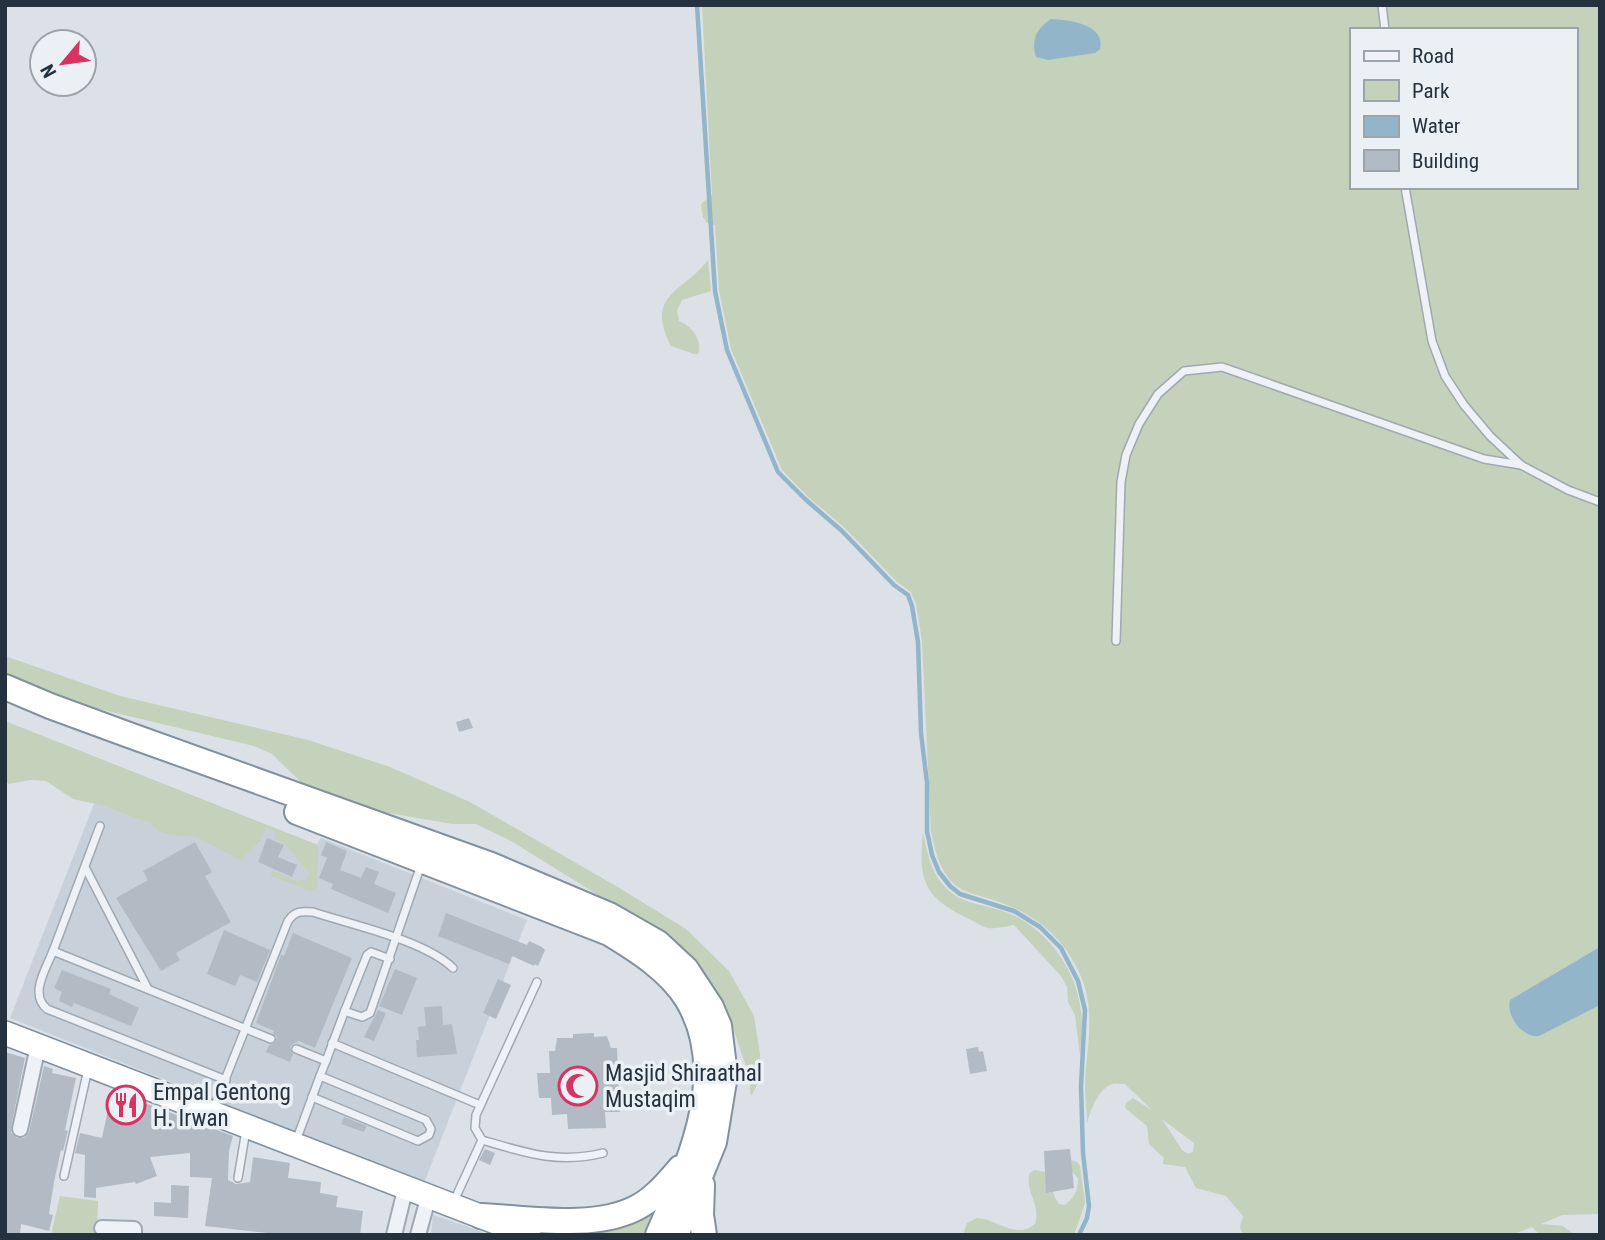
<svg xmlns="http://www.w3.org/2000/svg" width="1605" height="1240" viewBox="0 0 1605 1240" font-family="'Roboto Condensed',sans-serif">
  <rect width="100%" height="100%" fill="#dbe1e7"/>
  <g fill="#c8d1d9">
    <polygon points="110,763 317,845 321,838 527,920 424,1183 10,1018"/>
    <polygon points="433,1215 483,1232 482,1235 431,1235"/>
  </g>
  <g fill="#c4d1bb" fill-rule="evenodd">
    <path d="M702,5H1600V1214L1562,1215L1541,1224L1563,1226L1575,1235H1540L1532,1227L1510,1235H1246L1242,1233L1240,1227L1243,1216L1226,1196L1196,1188L1185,1167L1163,1164L1164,1158L1149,1144L1147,1126L1125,1108L1126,1103L1133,1098L1153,1111L1125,1084C1121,1084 1116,1083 1112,1084C1098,1089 1090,1111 1087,1124C1087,1111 1085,1099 1085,1086C1086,1050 1096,1015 1082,979C1066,938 1034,913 994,900C981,896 964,893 954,884C939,870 935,850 931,831L922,641L916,604L911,592L897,582L845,528L807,496L782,470L731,349L719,290L715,225L707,223L703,217L701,204L712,195ZM1351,30H1575V187H1351ZM1162,1119L1194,1143L1193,1152L1188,1154L1182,1150Z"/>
    <path d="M708,260L711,291L682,300L677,310L679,321C691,326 703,339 698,354H694L671,346C645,293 682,294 708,260Z"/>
    <polygon points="5,656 120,696 308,740 390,767 470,802 616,886 686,929 729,971 754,1016 760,1055 760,1080 751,1096 748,1072 732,1025 698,964 674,942 511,841 476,824 452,824 372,810 305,786 272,754 254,746 74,703 44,693 5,673"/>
    <path d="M5,721L318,845C319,860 316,873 318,887L310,891L271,876V873L274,871L296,881L307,879L309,873L285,844L275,838L276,832L266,828L260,841L241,860L196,837L170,835L158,831L150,823L105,806L73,799L46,781L30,780L9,784L5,781Z"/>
    <path d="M923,832C927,853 931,874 948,890C965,906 992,905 1013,915C1049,932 1077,971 1081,1012C1083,1025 1081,1041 1080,1055L1075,1015L1068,1002L1067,987L1061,976L1014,925C982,931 990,929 963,916C921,895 919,875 923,832Z"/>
    <path d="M1071,1160L1077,1162L1080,1166L1085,1203L1074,1235H963L967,1223L977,1218C997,1219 1016,1240 1035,1224C1041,1204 1026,1195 1029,1174L1034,1170L1046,1172C1050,1181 1054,1199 1059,1204L1065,1205C1074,1198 1079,1189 1078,1178L1069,1169Z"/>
    <polygon points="665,1195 651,1235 608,1235 593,1228"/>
    <polygon points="60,1196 98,1201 97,1235 51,1235"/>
  </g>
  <g fill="#92b5ca">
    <path d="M1051,19C1068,20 1106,24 1100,49L1095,53L1048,60L1036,57C1031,40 1036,29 1051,19Z"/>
    <path d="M1600,947V1005L1539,1036C1523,1038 1506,1017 1510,1000Z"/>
  </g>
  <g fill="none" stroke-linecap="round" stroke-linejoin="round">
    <polyline stroke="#92b5ca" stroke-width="4.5" points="697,5 713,260 715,291 727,350 778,472 805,499 842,531 894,585 908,595 912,606 918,642 921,733 927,783 927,831 932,855 939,872 950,886 960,894 1014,911 1040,927 1061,948 1078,981 1085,1010 1081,1086 1083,1153 1089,1206 1087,1218 1079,1235"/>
  </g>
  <g fill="#b2bbc4">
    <polygon points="469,718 473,728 459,732 456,722"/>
    <polygon points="267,838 284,845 278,857 297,865 292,877 258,862"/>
    <polygon points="195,842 212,872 205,876 231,922 176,953 180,960 161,971 116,898 148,880 143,871"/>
    <polygon points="326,842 347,851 340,870 361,878 366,867 379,872 374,884 396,893 388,913 331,889 333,884 319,878 327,858 321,855"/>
    <polygon points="446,913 527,945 529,941 542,947 545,950 538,966 534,964 534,966 512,956 509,964 438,936"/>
    <polygon points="224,930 270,950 257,982 240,975 235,986 207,974"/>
    <polygon points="293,933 352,958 315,1048 299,1041 293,1044 290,1047 293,1054 290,1062 266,1052 269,1045 275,1043 277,1037 273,1033 274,1031 256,1023 281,955 284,956"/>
    <polygon points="395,969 417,978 402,1015 379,1006"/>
    <polygon points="62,970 111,989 109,994 139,1008 131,1026 74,1003 72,1007 59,1001 62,992 54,988"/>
    <polygon points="498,979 511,985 496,1019 483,1013"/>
    <polygon points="442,1006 443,1025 452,1024 457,1054 417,1057 416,1040 419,1040 418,1027 426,1026 424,1007"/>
    <polygon points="378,1010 386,1013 374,1041 364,1037"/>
    <polygon points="594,1033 594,1037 607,1036 611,1048 617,1048 620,1112 605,1112 606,1128 568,1129 567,1114 552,1115 551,1098 539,1098 537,1073 550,1073 549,1051 555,1051 557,1038 573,1038 573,1034"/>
    <polygon points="978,1047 979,1052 983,1051 987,1071 970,1074 966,1049"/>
    <polygon points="5,1052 25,1058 11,1127 11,1133 17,1138 24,1138 29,1132 44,1066 53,1069 52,1073 76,1078 65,1130 68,1131 63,1151 61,1150 54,1182 49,1214 53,1215 49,1231 21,1224 20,1235 5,1235"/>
    <polygon points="112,1091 233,1136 229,1151 228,1180 236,1184 250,1182 253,1157 290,1163 288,1178 321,1182 320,1193 338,1196 336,1207 363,1211 360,1235 284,1235 205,1226 212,1178 190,1177 190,1153 150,1157 157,1176 136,1184 135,1182 96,1188 96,1198 84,1197 85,1155 75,1153 80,1133 102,1138"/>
    <polygon points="344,1117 367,1126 364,1132 341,1124"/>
    <polygon points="485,1149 495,1153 490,1165 479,1160"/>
    <polygon points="1070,1149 1074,1188 1046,1193 1044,1151"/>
    <polygon points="171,1185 189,1186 188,1218 154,1216 154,1202 171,1203"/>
  </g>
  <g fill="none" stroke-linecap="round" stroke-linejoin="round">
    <defs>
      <g id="service">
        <polyline points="1382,5 1385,30"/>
        <polyline points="1405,187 1432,341 1445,376 1464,405 1490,436 1521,465 1568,490 1600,502"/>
        <polyline points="1116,641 1121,482 1126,455 1139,424 1158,394 1184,371 1222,367 1484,459 1521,465"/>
        <polyline points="100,826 53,951 271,1039"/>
        <polyline points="85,867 148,989"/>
        <path d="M53,951C46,969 29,994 47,1009L226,1080"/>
        <polyline points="390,959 371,952 367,955 345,1010 347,1012 362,1017 370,1013 421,865"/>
        <polyline points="332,1043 480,1105"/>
        <polyline points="296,1049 326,1061 320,1076 426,1120 431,1129 429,1135 418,1141 312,1097"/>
        <polyline points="326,1061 345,1010"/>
        <path d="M213,1110L288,921C295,911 301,911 313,912C352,925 424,940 453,968"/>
        <path d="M482,1140C526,1153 558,1164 603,1153"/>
        <polyline points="296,1141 320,1076"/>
        <polyline points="64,1176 88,1069"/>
        <polyline points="238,1178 246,1130"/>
        <polyline points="454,1201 482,1140 475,1128 476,1115 537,982"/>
      </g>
      <g id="minor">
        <polyline points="20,1129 38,1046"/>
        <polyline points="102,1228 134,1229 134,1235"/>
        <polyline points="394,1235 406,1186"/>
        <polyline points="418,1235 429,1195"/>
      </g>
      <polyline id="trunk" points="5,1033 529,1235"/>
      <g id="motorway">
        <polyline points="5,687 50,706 129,735 491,865 609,915 658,943 686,969 711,1007 719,1026 725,1075 714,1142 676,1235"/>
        <path d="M297,812L609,933C637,950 669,970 687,999C732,1073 689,1163 658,1235"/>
        <polyline points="702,1185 701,1215 704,1235"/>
        <path d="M481,1216C529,1218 593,1230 636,1208C654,1199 667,1183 680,1168"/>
      </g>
    </defs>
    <use href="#service" stroke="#a0a9b1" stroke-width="10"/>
    <use href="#minor" stroke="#a0a9b1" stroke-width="18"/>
    <use href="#trunk" stroke="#81919e" stroke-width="26"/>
    <use href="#motorway" stroke="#81919e" stroke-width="28"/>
    <use href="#service" stroke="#eef1f5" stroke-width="7"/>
    <use href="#minor" stroke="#eef1f5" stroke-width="14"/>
    <use href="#trunk" stroke="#fff" stroke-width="23"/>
    <use href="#motorway" stroke="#fff" stroke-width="24"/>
  </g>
  <defs>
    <symbol id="mosque-ring" viewBox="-11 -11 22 22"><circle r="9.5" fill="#eaf0f4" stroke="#d83363" stroke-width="1.5"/><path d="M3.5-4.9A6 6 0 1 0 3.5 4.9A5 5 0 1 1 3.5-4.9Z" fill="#d83363"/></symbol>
    <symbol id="restaurant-ring" viewBox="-11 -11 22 22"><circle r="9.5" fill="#eaf0f4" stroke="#d83363" stroke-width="1.5"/><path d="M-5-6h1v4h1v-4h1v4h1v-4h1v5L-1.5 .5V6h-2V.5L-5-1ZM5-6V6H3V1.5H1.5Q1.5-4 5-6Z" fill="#d83363"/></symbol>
  </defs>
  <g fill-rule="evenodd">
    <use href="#mosque-ring" x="556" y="1064" width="44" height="44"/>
    <use href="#restaurant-ring" x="104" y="1083" width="44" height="44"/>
  </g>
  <g text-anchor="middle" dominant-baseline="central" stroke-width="7" stroke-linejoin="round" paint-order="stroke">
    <g font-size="23" fill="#24313e" stroke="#eaf0f4" text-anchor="start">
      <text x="605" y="1073">Masjid Shiraathal<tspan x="605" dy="26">Mustaqim</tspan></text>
      <text x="153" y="1092">Empal Gentong<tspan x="153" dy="26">H. Irwan</tspan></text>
    </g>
  </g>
  <rect width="1605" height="1240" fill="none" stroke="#24313e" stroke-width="14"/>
  <rect x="1350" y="28" width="228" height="161" fill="#eaf0f4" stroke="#9ba4ab" stroke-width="2"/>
  <rect x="1364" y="51" width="35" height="10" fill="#eef1f5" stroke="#9ba4ab" stroke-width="2"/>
  <text x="1412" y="63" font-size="21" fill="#24313e">Road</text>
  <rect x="1364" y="80" width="35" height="21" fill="#c4d1bb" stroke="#9ba4ab" stroke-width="2"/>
  <text x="1412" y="98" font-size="21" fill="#24313e">Park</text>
  <rect x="1364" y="116" width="35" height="21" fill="#92b5ca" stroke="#9ba4ab" stroke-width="2"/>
  <text x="1412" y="133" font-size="21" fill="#24313e">Water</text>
  <rect x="1364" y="150" width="35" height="21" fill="#b2bbc4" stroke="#9ba4ab" stroke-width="2"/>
  <text x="1412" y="168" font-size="21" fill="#24313e">Building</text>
  <g transform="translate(63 63) rotate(241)"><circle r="33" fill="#eaf0f4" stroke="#9ba4ab" stroke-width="2"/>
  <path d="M0-5L12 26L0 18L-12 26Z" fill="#d83363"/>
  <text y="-10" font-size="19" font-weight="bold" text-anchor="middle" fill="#24313e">N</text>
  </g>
</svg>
